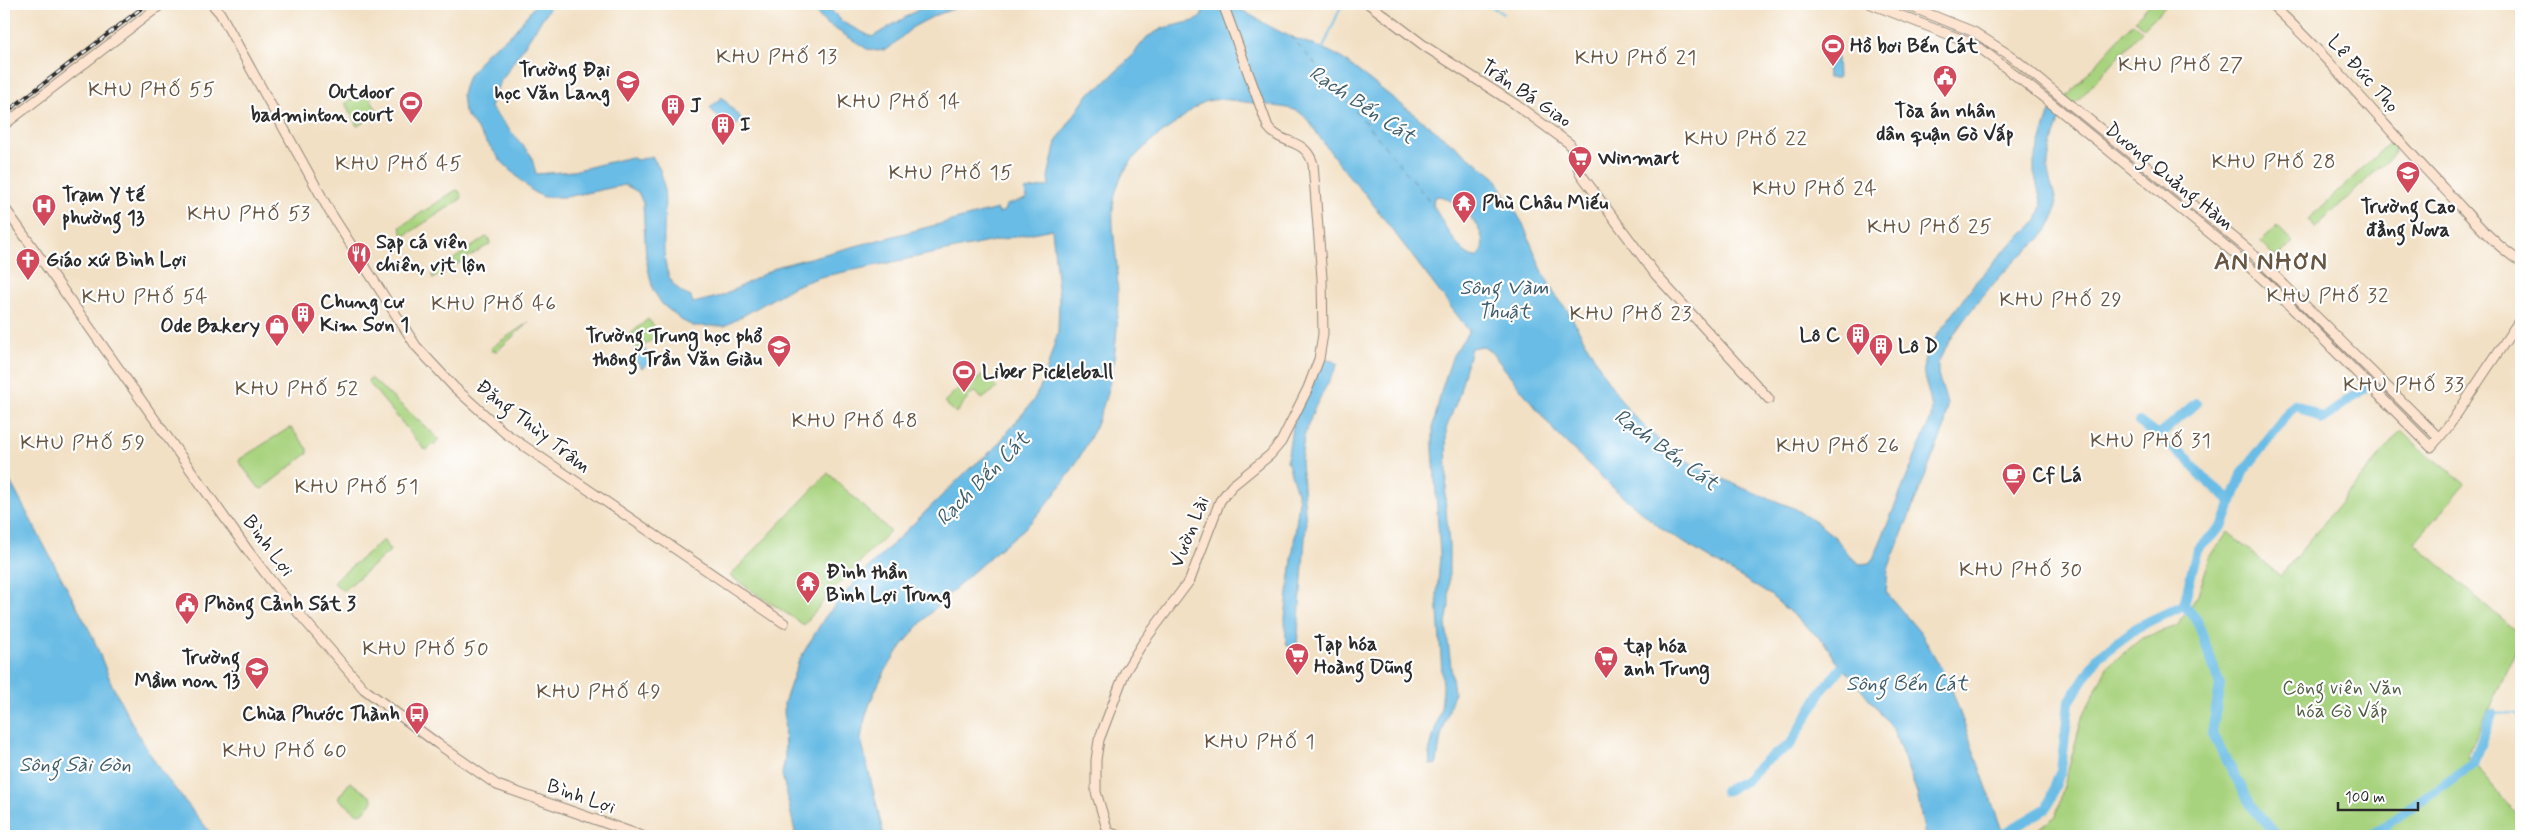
<svg xmlns="http://www.w3.org/2000/svg" width="2525" height="840" viewBox="0 0 2525 840" font-family="Mynerve,sans-serif">
  <rect width="100%" height="100%" fill="#fff"/>
  <filter id="ink" filterUnits="userSpaceOnUse"><feTurbulence type="fractalNoise" baseFrequency=".02" numOctaves="2"/><feDisplacementMap in="SourceGraphic" scale="10" xChannelSelector="R" yChannelSelector="G"/><feConvolveMatrix kernelMatrix="1 2 1 2 8 2 1 2 1" color-interpolation-filters="sRGB"/></filter>
  <filter id="wash" filterUnits="userSpaceOnUse"><feTurbulence type="fractalNoise" baseFrequency=".0096" numOctaves="4" result="noise"/><feDisplacementMap in="SourceGraphic" scale="20" xChannelSelector="R" yChannelSelector="G"/><feGaussianBlur stdDeviation="1.12" result="paint"/><feColorMatrix in="noise" values="0 0 0 0 0 0 0 0 0 0 0 0 0 0 0 0 0 1.4 0 .05"/><feComposite in="paint" operator="in"/></filter>
  <g filter="url(#wash)">
    <rect width="100%" height="100%" fill="#f2e0c4"/>
    <g fill="#a8d37e" stroke="#6a7f54">
      <polygon points="2150,4 2167,4 2144,28 2135,20"/>
      <polygon points="2133,23 2142,31 2070,109 2062,102"/>
      <polygon points="367,92 379,114 357,126 345,103"/>
      <polygon points="2390,142 2396,148 2394,154 2315,228 2308,220"/>
      <polygon points="456,190 459,191 462,196 461,199 406,235 403,235 400,227"/>
      <polygon points="2277,226 2293,242 2279,256 2273,256 2260,242"/>
      <polygon points="486,237 489,238 490,244 433,279 432,274"/>
      <polygon points="648,319 660,333 639,350 627,337"/>
      <polygon points="529,322 497,351 491,351 492,347"/>
      <polygon points="984,374 997,388 982,399 976,392 972,393 956,413 944,402 965,382 968,387"/>
      <polygon points="371,378 438,438 438,441 427,450 424,449 369,383 368,380"/>
      <polygon points="289,428 291,428 308,449 308,453 262,489 259,488 239,462 240,459"/>
      <polygon points="2401,430 2420,448 2465,483 2414,543 2521,636 2521,640 2467,756 2521,819 2521,836 2029,836 2056,816 2082,718 2107,667 2142,638 2177,626 2198,595 2210,557 2228,532 2280,576"/>
      <polygon points="828,473 890,531 830,593 804,625 730,576"/>
      <polygon points="382,541 384,541 390,551 343,591 334,583 334,581"/>
      <polygon points="350,782 371,797 373,801 363,813 358,814 338,798"/>
    </g>
    <g fill="#69bce5" stroke="#4a7488" fill-rule="evenodd">
      <path d="M536,4H552L499,84L490,107L531,155L536,174L573,171L631,157L637,160L652,157C681,188 647,262 678,289C681,293 687,295 691,297L693,303L722,296L779,266L997,209L999,213L1004,211L1006,205L1026,199L1025,190L1049,186L1048,177L1056,142L1089,93L1100,87L1130,58L1147,37L1163,28L1194,21L1201,17L1205,4H1235L1238,8C1257,18 1276,32 1297,39C1312,45 1325,48 1340,57L1495,177L1523,224L1541,268L1554,293L1568,311L1606,378L1628,410L1649,431L1665,446L1694,465L1745,489L1794,508L1812,519L1836,538L1849,556L1860,564L1869,563L1874,557L1931,418C1935,390 1915,380 1928,348L1974,284L2003,252L2037,221L2042,205L2034,172V162L2050,111L2060,116C2056,132 2049,148 2048,164C2046,185 2064,199 2051,224C2043,240 2029,247 2017,259C1988,288 1955,326 1938,363V375L1947,403L1945,426L1888,569L1886,592L1923,636L1949,682L2004,836H1925L1917,793L1893,729L1851,676L1837,662L1824,642L1770,595L1663,530L1612,487L1556,433L1492,353L1482,346L1471,348L1459,395L1446,429L1447,479L1445,497L1449,545V606L1446,624L1454,693L1441,736L1437,762L1435,765L1430,764L1429,752L1441,708L1443,689L1437,596L1440,555L1433,449V426L1442,388L1453,355L1469,331L1366,195C1349,178 1335,158 1320,138C1314,129 1309,119 1299,112C1294,107 1249,103 1238,101C1204,96 1201,103 1177,122C1156,138 1131,154 1120,180C1107,209 1115,237 1117,267C1120,330 1116,395 1083,451C1069,476 1051,501 1031,522C1021,533 1009,540 998,550C941,600 872,659 861,739L884,836H796L782,774L785,758L784,703L799,660L825,617L860,576L968,470L994,449L1033,401L1043,382L1058,332L1059,297L1052,229L820,277L795,286L725,326H693L681,320L662,304L653,290L646,259L643,203L638,192L625,185L566,197H544L533,192L501,161L464,112L462,94L467,78L487,52L512,34ZM1439,196C1458,200 1497,236 1477,257C1461,259 1440,217 1433,205L1434,197Z"/>
      <polygon points="809,4 825,4 844,23 872,37 928,4 967,4 934,16 913,27 888,49 878,51 867,49 824,22"/>
      <polygon points="1837,56 1838,78 1828,78 1827,57"/>
      <polygon points="722,97 742,120 730,131 710,108"/>
      <polygon points="643,348 653,359 642,368 632,357"/>
      <polygon points="1322,356 1338,364 1314,409 1304,437 1301,461 1306,525 1297,646 1292,650 1286,643 1285,618 1299,500 1287,460 1292,428"/>
      <polygon points="4,470 92,635 112,685 135,729 160,770 213,836 4,836"/>
    </g>
    <g fill="none" stroke-linecap="round" stroke-linejoin="round">
      <g stroke="#69bce5" stroke-width="2">
        <polyline points="1488,4 1503,14"/>
        <polyline points="1323,48 1342,4"/>
        <polyline points="2492,714 2515,713 2521,716"/>
      </g>
      <g stroke="#69bce5" stroke-width="10">
        <polyline points="2139,422 2188,459 2198,473 2232,502"/>
        <polyline points="2158,436 2196,403"/>
        <polyline points="2184,605 2197,550 2223,525 2243,472 2295,404 2323,419 2363,389"/>
        <polyline points="1725,791 1745,781 1765,761 1790,745 1823,689 1850,658"/>
        <polyline points="2000,836 2047,808 2061,770 2069,702 2098,657 2139,626 2184,605 2197,620 2220,685 2212,733 2252,807 2277,836"/>
        <polyline points="2370,836 2472,765 2492,714"/>
      </g>
      <polyline stroke="#415e6c" stroke-width="1" stroke-dasharray="6 5" stroke-linecap="butt" points="1290,36 1342,94 1433,205"/>
    </g>
  </g>
  <g filter="url(#ink)">
    <g fill="none" stroke-linecap="round" stroke-linejoin="round">
      <defs>
        <g id="secondary">
          <polyline points="212,4 220,13 330,212 416,346 454,387 505,433 784,623"/>
          <polyline points="1369,4 1426,47 1515,104 1570,144 1580,173 1656,275 1769,399"/>
          <polyline points="1871,4 1968,42 1984,51 2052,104 2233,252 2269,285 2431,447 2448,427 2521,318"/>
          <polyline points="1904,4 1974,32 2011,56 2249,250 2439,438"/>
          <path d="M2271,4C2334,62 2387,130 2447,192C2470,216 2493,244 2521,262"/>
          <polyline points="4,125 162,4"/>
          <polyline points="4,207 249,552 276,587 364,689 438,744 497,785 642,836"/>
          <path d="M1119,836L1108,832L1096,792V760L1099,740L1125,672L1142,644L1190,580L1220,501L1232,486L1270,455L1281,442L1308,388L1319,359L1323,334L1322,278L1313,164C1305,137 1282,146 1268,127L1223,4"/>
        </g>
      </defs>
      <use href="#secondary" stroke="#8e8678" stroke-width="11"/>
      <use href="#secondary" stroke="#fde4d1" stroke-width="9"/>
      <defs>
        <polyline id="rail" points="4,114 147,4"/>
      </defs>
      <use href="#rail" stroke="#2b2b2b" stroke-width="4"/>
      <use href="#rail" stroke="#fff" stroke-width="2" stroke-dasharray="5.5" stroke-linecap="butt"/>
    </g>
  </g>
  <defs>
    <symbol id="stadium-pin" viewBox="-11 -11 22 30"><path d="M0 17L-7.5 6A9.5 9.5 0 1 1 7.5 6Z" fill="#d1495b" stroke="#fff"/><path d="M0-5a6.5 5 0 1 0 0 10a6.5 5 0 1 0 0-10ZM-3.5-1.8h7v3.6h-7Z" fill="#fff"/></symbol>
    <symbol id="civic-pin" viewBox="-11 -11 22 30"><path d="M0 17L-7.5 6A9.5 9.5 0 1 1 7.5 6Z" fill="#d1495b" stroke="#fff"/><path d="M-.6-6.5H3V-4.5H.6V-3L4-1V1h2V6H-6V1h2V-1L-.6-3ZM-1.2 2.5V6h2.4V2.5Z" fill="#fff"/></symbol>
    <symbol id="university-pin" viewBox="-11 -11 22 30"><path d="M0 17L-7.5 6A9.5 9.5 0 1 1 7.5 6Z" fill="#d1495b" stroke="#fff"/><path d="M0-5L7-2L0 1L-7-2ZM-4 1L0 2.5L4 1V4Q0 6-4 4Z" fill="#fff"/></symbol>
    <symbol id="building-pin" viewBox="-11 -11 22 30"><path d="M0 17L-7.5 6A9.5 9.5 0 1 1 7.5 6Z" fill="#d1495b" stroke="#fff"/><path d="M-4-6H4V6H1V3H-1V6H-4ZM-2.5-4.3h1.7v1.8h-1.7ZM.8-4.3h1.7v1.8H.8ZM-2.5-1h1.7V.8h-1.7ZM.8-1h1.7V.8H.8Z" fill="#fff"/></symbol>
    <symbol id="supermarket-pin" viewBox="-11 -11 22 30"><path d="M0 17L-7.5 6A9.5 9.5 0 1 1 7.5 6Z" fill="#d1495b" stroke="#fff"/><path d="M-6-5.5h2.5l.6 2H6L4.5 2H-2.5L-4.4-4H-6ZM-1.5 3.2a1.3 1.3 0 1 0 .1 0ZM3 3.2a1.3 1.3 0 1 0 .1 0Z" fill="#fff"/></symbol>
    <symbol id="temple-pin" viewBox="-11 -11 22 30"><path d="M0 17L-7.5 6A9.5 9.5 0 1 1 7.5 6Z" fill="#d1495b" stroke="#fff"/><path d="M0-6L5-2H3V0L6.5 2.5H4V6H1.5V3h-3V6H-4V2.5H-6.5L-3 0V-2H-5Z" fill="#fff"/></symbol>
    <symbol id="hospital-pin" viewBox="-11 -11 22 30"><path d="M0 17L-7.5 6A9.5 9.5 0 1 1 7.5 6Z" fill="#d1495b" stroke="#fff"/><path d="M-5-5h3v3.5h4V-5h3V5h-3V1.5h-4V5h-3Z" fill="#fff"/></symbol>
    <symbol id="restaurant-pin" viewBox="-11 -11 22 30"><path d="M0 17L-7.5 6A9.5 9.5 0 1 1 7.5 6Z" fill="#d1495b" stroke="#fff"/><path d="M-5-6h1v4h1v-4h1v4h1v-4h1v5L-1.5 .5V6h-2V.5L-5-1ZM5-6V6H3V1.5H1.5Q1.5-4 5-6Z" fill="#fff"/></symbol>
    <symbol id="church-pin" viewBox="-11 -11 22 30"><path d="M0 17L-7.5 6A9.5 9.5 0 1 1 7.5 6Z" fill="#d1495b" stroke="#fff"/><path d="M-1.2-6h2.4v3.5h3.3v2.4h-3.3V6h-2.4V-.1h-3.3v-2.4h3.3Z" fill="#fff"/></symbol>
    <symbol id="shop-pin" viewBox="-11 -11 22 30"><path d="M0 17L-7.5 6A9.5 9.5 0 1 1 7.5 6Z" fill="#d1495b" stroke="#fff"/><path d="M-5-2.5h2.3a2.7 3.5 0 0 1 5.4 0H5L5.5 6h-11ZM-1.5-2.5h3a1.5 2.3 0 0 0-3 0Z" fill="#fff"/></symbol>
    <symbol id="school-pin" viewBox="-11 -11 22 30"><path d="M0 17L-7.5 6A9.5 9.5 0 1 1 7.5 6Z" fill="#d1495b" stroke="#fff"/><path d="M0-5L7-2L0 1L-7-2ZM-4 1L0 2.5L4 1V4Q0 6-4 4Z" fill="#fff"/></symbol>
    <symbol id="cafe-pin" viewBox="-11 -11 22 30"><path d="M0 17L-7.5 6A9.5 9.5 0 1 1 7.5 6Z" fill="#d1495b" stroke="#fff"/><path d="M-5.5-4.5H6V0H3Q3 3.5 0 3.5H-2.5Q-5.5 3.5-5.5 0ZM3-3.2v2h1.7v-2ZM-6 4.5H4V6H-6Z" fill="#fff"/></symbol>
    <symbol id="bus-pin" viewBox="-11 -11 22 30"><path d="M0 17L-7.5 6A9.5 9.5 0 1 1 7.5 6Z" fill="#d1495b" stroke="#fff"/><path d="M-5-6H5V4H4V6H2V4H-2V6H-4V4H-5ZM-3.5-4V0h7V-4ZM-3.5 1.2v1.5H-2V1.2ZM2 1.2v1.5H3.5V1.2Z" fill="#fff"/></symbol>
  </defs>
  <g fill-rule="evenodd">
    <use href="#stadium-pin" x="1819" y="32" width="28" height="38"/>
    <use href="#civic-pin" x="1931" y="63" width="28" height="38"/>
    <use href="#university-pin" x="614" y="68" width="28" height="38"/>
    <use href="#stadium-pin" x="397" y="89" width="28" height="38"/>
    <use href="#building-pin" x="659" y="92" width="28" height="38"/>
    <use href="#building-pin" x="709" y="111" width="28" height="38"/>
    <use href="#supermarket-pin" x="1566" y="144" width="28" height="38"/>
    <use href="#university-pin" x="2394" y="159" width="28" height="38"/>
    <use href="#temple-pin" x="1450" y="189" width="28" height="38"/>
    <use href="#hospital-pin" x="30" y="192" width="28" height="38"/>
    <use href="#restaurant-pin" x="345" y="240" width="28" height="38"/>
    <use href="#church-pin" x="14" y="246" width="28" height="38"/>
    <use href="#building-pin" x="289" y="300" width="28" height="38"/>
    <use href="#shop-pin" x="263" y="312" width="28" height="38"/>
    <use href="#building-pin" x="1844" y="321" width="28" height="38"/>
    <use href="#building-pin" x="1867" y="332" width="28" height="38"/>
    <use href="#school-pin" x="765" y="333" width="28" height="38"/>
    <use href="#stadium-pin" x="950" y="358" width="28" height="38"/>
    <use href="#cafe-pin" x="2000" y="461" width="28" height="38"/>
    <use href="#temple-pin" x="794" y="569" width="28" height="38"/>
    <use href="#civic-pin" x="173" y="590" width="28" height="38"/>
    <use href="#supermarket-pin" x="1283" y="641" width="28" height="38"/>
    <use href="#supermarket-pin" x="1592" y="644" width="28" height="38"/>
    <use href="#school-pin" x="243" y="655" width="28" height="38"/>
    <use href="#bus-pin" x="403" y="700" width="28" height="38"/>
  </g>
  <g text-anchor="middle" dominant-baseline="central" stroke-width="4.5" stroke-linejoin="round" paint-order="stroke">
    <g font-size="20" font-weight="bold" fill="#2b2b2b" stroke="#fff" text-anchor="start">
      <text x="1850" y="46">Hồ bơi Bến Cát</text>
      <text x="610" y="70" text-anchor="end">Trường Đại<tspan x="610" dy="23">học Văn Lang</tspan></text>
      <text x="394" y="92" text-anchor="end">Outdoor<tspan x="394" dy="23">badminton court</tspan></text>
      <text x="690" y="106">J</text>
      <text x="1945" y="111" text-anchor="middle">Tòa án nhân<tspan x="1945" dy="23">dân quận Gò Vấp</tspan></text>
      <text x="740" y="125">I</text>
      <text x="1598" y="158">Winmart</text>
      <text x="62" y="195">Trạm Y tế<tspan x="62" dy="23">phường 13</tspan></text>
      <text x="1482" y="203">Phù Châu Miếu</text>
      <text x="2408" y="207" text-anchor="middle">Trường Cao<tspan x="2408" dy="23">đẳng Nova</tspan></text>
      <text x="376" y="242">Sạp cá viên<tspan x="376" dy="23">chiên, vịt lộn</tspan></text>
      <text x="46" y="260">Giáo xứ Bình Lợi</text>
      <text x="320" y="302">Chung cư<tspan x="320" dy="23">Kim Sơn 1</tspan></text>
      <text x="260" y="326" text-anchor="end">Ode Bakery</text>
      <text x="1840" y="335" text-anchor="end">Lô C</text>
      <text x="762" y="336" text-anchor="end">Trường Trung học phổ<tspan x="762" dy="23">thông Trần Văn Giàu</tspan></text>
      <text x="1898" y="346">Lô D</text>
      <text x="982" y="372">Liber Pickleball</text>
      <text x="2032" y="475">Cf Lá</text>
      <text x="826" y="572">Đình thần<tspan x="826" dy="23">Bình Lợi Trung</tspan></text>
      <text x="204" y="604">Phòng Cảnh Sát 3</text>
      <text x="1314" y="644">Tạp hóa<tspan x="1314" dy="23">Hoàng Dũng</tspan></text>
      <text x="1624" y="646">tạp hóa<tspan x="1624" dy="23">anh Trung</tspan></text>
      <text x="240" y="658" text-anchor="end">Trường<tspan x="240" dy="23">Mầm non 13</tspan></text>
      <text x="400" y="714" text-anchor="end">Chùa Phước Thành</text>
    </g>
    <g font-size="20" fill="#2b2b2b" stroke="#fff">
      <text transform="translate(2363 74) rotate(48)">Lê Đức Thọ</text>
      <text transform="translate(1526 94) rotate(34)">Trần Bá Giao</text>
      <text transform="translate(2169 177) rotate(39)">Dương Quảng Hàm</text>
      <text transform="translate(533 427) rotate(38)">Đặng Thùy Trâm</text>
      <text transform="translate(1190 532) rotate(-68)">Vườn Lài</text>
      <text transform="translate(268 546) rotate(53)">Bình Lợi</text>
      <text transform="translate(581 797) rotate(19)">Bình Lợi</text>
    </g>
    <g font-size="20" fill="#505d44" stroke="#fff">
      <text x="2342" y="688">Công viên Văn<tspan x="2342" dy="23">hóa Gò Vấp</tspan></text>
    </g>
    <g font-size="21" letter-spacing="1" fill="#685643" stroke="#fff">
      <text x="777" y="57">KHU PHỐ 13</text>
      <text x="1636" y="58">KHU PHỐ 21</text>
      <text x="2181" y="65">KHU PHỐ 27</text>
      <text x="152" y="90">KHU PHỐ 55</text>
      <text x="899" y="102">KHU PHỐ 14</text>
      <text x="1746" y="139">KHU PHỐ 22</text>
      <text x="2274" y="162">KHU PHỐ 28</text>
      <text x="399" y="164">KHU PHỐ 45</text>
      <text x="951" y="173">KHU PHỐ 15</text>
      <text x="1815" y="189">KHU PHỐ 24</text>
      <text x="249" y="214">KHU PHỐ 53</text>
      <text x="1930" y="227">KHU PHỐ 25</text>
      <text x="2328" y="296">KHU PHỐ 32</text>
      <text x="145" y="297">KHU PHỐ 54</text>
      <text x="2061" y="300">KHU PHỐ 29</text>
      <text x="494" y="304">KHU PHỐ 46</text>
      <text x="1631" y="314">KHU PHỐ 23</text>
      <text x="2404" y="385">KHU PHỐ 33</text>
      <text x="297" y="389">KHU PHỐ 52</text>
      <text x="855" y="421">KHU PHỐ 48</text>
      <text x="2151" y="441">KHU PHỐ 31</text>
      <text x="83" y="443">KHU PHỐ 59</text>
      <text x="1838" y="446">KHU PHỐ 26</text>
      <text x="357" y="487">KHU PHỐ 51</text>
      <text x="2021" y="570">KHU PHỐ 30</text>
      <text x="426" y="649">KHU PHỐ 50</text>
      <text x="599" y="692">KHU PHỐ 49</text>
      <text x="1260" y="742">KHU PHỐ 1</text>
      <text x="285" y="751">KHU PHỐ 60</text>
    </g>
    <g font-size="21" font-style="italic" fill="#415e6c" stroke="#fff">
      <text transform="translate(1362 105) rotate(34)">Rạch Bến Cát</text>
      <text x="1504" y="288">Sông Vàm<tspan x="1504" dy="24">Thuật</tspan></text>
      <text transform="translate(1666 450) rotate(36)">Rạch Bến Cát</text>
      <text transform="translate(983 479) rotate(-45)">Rạch Bến Cát</text>
      <text x="1907" y="684">Sông Bến Cát</text>
      <text x="75" y="765">Sông Sài Gòn</text>
    </g>
    <g font-size="25" font-weight="bold" letter-spacing="1" fill="#685643" stroke="#fff">
      <text x="2271" y="262">AN NHƠN</text>
    </g>
  </g>
  <rect width="2525" height="840" fill="none" stroke="#fff" stroke-width="20"/>
  <path d="M2338 802v8h80v-8" fill="none" stroke="#2b2b2b" stroke-width="2.5"/>
  <text x="2345" y="802" font-size="15" fill="#2b2b2b" stroke="#ffffff" stroke-width="4" paint-order="stroke">100 m</text>
</svg>
